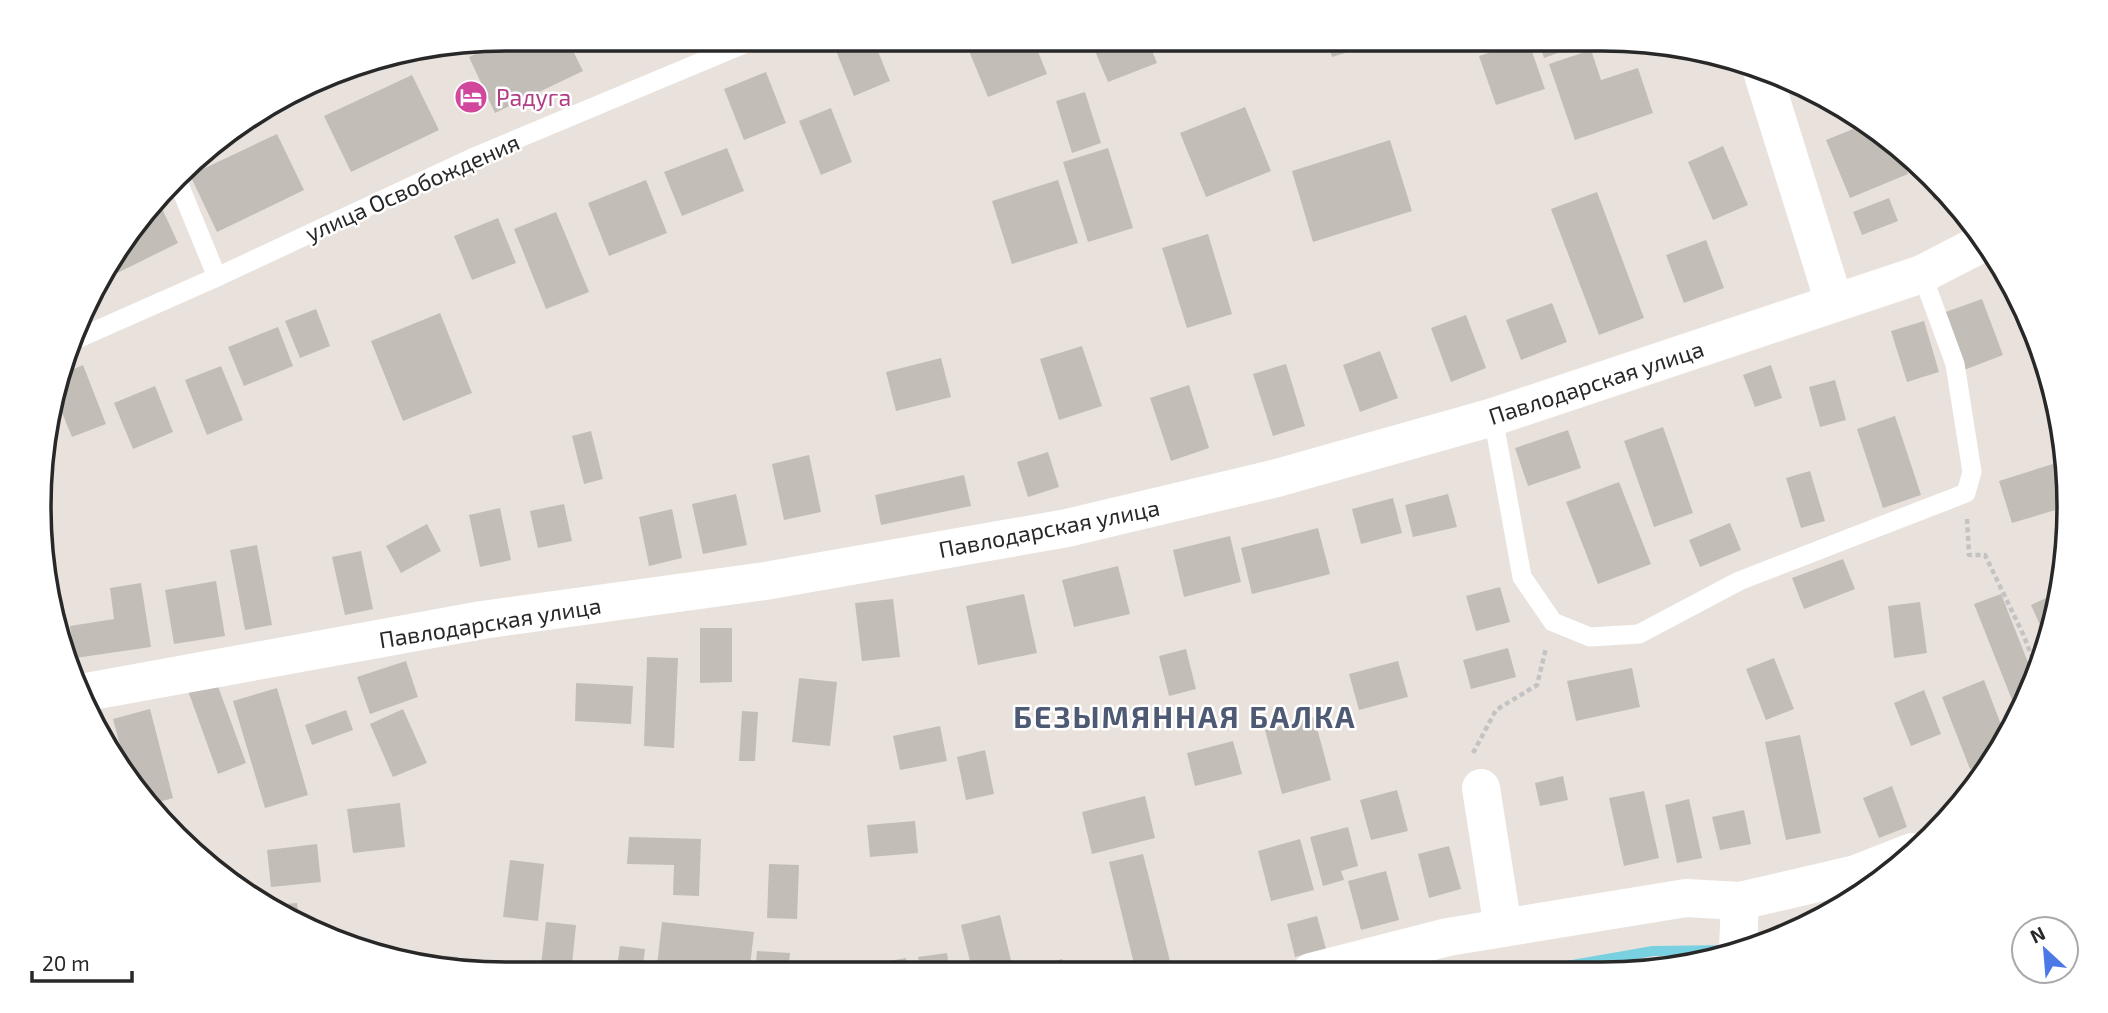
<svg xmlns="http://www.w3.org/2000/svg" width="2108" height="1013" viewBox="0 0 2108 1013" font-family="'Exo 2',sans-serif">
  <rect width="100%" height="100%" fill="#e9e2dc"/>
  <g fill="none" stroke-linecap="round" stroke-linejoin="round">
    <polyline stroke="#79d0e1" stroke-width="10" points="1538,971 1653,951 1732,950"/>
  </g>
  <g fill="#c2bdb7">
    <polygon points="506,39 567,39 583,71 495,113 469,57"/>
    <polygon points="624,39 657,39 630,51"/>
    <polygon points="843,39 873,39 890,81 854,96 833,43"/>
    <polygon points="1000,39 1033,39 1047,74 988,97 969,51"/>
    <polygon points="1090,39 1147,39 1157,63 1108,82"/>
    <polygon points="1326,39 1369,39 1371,45 1332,57"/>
    <polygon points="1538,39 1569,39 1572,48 1544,58"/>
    <polygon points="1528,40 1545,89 1496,105 1479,56"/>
    <polygon points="1591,50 1601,80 1638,68 1653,113 1575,140 1549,64"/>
    <polygon points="766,72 786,123 744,140 724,89"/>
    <polygon points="412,75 439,130 351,172 324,116"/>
    <polygon points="1085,92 1101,143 1072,153 1056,101"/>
    <polygon points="1245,107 1271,171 1206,197 1180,133"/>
    <polygon points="831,108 852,162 821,175 799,121"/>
    <polygon points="1868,123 1897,146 1908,174 1850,198 1826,140"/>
    <polygon points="277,134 304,190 217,232 190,175"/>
    <polygon points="1390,140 1412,211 1313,242 1292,171"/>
    <polygon points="1723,146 1748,205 1713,220 1688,162"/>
    <polygon points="727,148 744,191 682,216 664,172"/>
    <polygon points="1108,148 1133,228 1088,242 1063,162"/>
    <polygon points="1920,166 1933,176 1948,195 1934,200"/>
    <polygon points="646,180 667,233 609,256 588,203"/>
    <polygon points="1058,180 1078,243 1012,264 992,201"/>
    <polygon points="1597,192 1644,318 1599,335 1551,209"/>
    <polygon points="1889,198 1898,221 1862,235 1853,212"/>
    <polygon points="159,202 178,243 99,282 117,247"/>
    <polygon points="556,212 589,292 546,309 514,229"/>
    <polygon points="498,218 516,263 472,280 454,236"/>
    <polygon points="1208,234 1232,314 1187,328 1162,248"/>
    <polygon points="1706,240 1724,288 1684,303 1666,255"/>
    <polygon points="1982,299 2003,355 1964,370 1943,313"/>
    <polygon points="1552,303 1567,342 1521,360 1506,320"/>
    <polygon points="316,309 330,346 300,358 285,321"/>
    <polygon points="440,313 472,393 403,421 371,341"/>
    <polygon points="1466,315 1486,368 1451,382 1431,328"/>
    <polygon points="1924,321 1939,372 1907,382 1891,331"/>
    <polygon points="278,327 293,366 244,386 228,347"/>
    <polygon points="1082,346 1102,406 1059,420 1040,359"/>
    <polygon points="1380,351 1398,398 1360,412 1343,365"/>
    <polygon points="941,358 951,397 896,411 886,372"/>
    <polygon points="1286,364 1305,426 1273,436 1253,374"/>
    <polygon points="83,365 106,424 72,437 54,393 60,375"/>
    <polygon points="1771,365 1782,398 1755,407 1743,375"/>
    <polygon points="221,366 243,420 207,435 185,380"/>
    <polygon points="1835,380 1846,420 1820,427 1809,387"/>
    <polygon points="1189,385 1209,448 1171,461 1150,398"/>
    <polygon points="155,386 173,432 133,449 114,403"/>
    <polygon points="1895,416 1921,495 1883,508 1857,429"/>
    <polygon points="1663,427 1693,513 1654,527 1624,441"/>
    <polygon points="1568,430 1581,468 1528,486 1515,448"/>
    <polygon points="591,431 603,479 584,484 572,436"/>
    <polygon points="1048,452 1059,487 1028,497 1017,462"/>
    <polygon points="809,455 821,512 784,520 772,464"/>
    <polygon points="2056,463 2069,506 2012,523 1999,481"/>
    <polygon points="1810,471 1825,521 1801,528 1786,478"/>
    <polygon points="964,475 971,506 881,525 875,495"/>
    <polygon points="1619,482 1651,564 1598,584 1566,502"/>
    <polygon points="736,494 747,545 703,554 692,504"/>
    <polygon points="1448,494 1457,527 1413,537 1405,505"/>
    <polygon points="1393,498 1402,533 1361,544 1352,509"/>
    <polygon points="564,504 572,541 538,548 530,511"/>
    <polygon points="500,508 511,560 480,567 469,515"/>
    <polygon points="672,509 682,558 649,566 639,517"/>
    <polygon points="1730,523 1741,550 1700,567 1689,540"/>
    <polygon points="427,524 441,551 401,573 386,546"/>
    <polygon points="1318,528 1330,574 1252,594 1241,548"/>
    <polygon points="1230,536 1241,582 1184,597 1173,550"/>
    <polygon points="257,545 272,625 245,630 230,550"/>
    <polygon points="361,551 373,609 345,615 332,557"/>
    <polygon points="1843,559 1855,589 1804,609 1792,578"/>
    <polygon points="1118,566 1130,614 1074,627 1062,580"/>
    <polygon points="216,581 225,636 174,644 165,590"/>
    <polygon points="141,583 151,647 75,658 70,626 114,619 110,588"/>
    <polygon points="1500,587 1510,622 1476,631 1466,596"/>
    <polygon points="2061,591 2054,619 2040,625 2031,605"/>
    <polygon points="1024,594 1037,653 978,665 966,606"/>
    <polygon points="2001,594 2035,680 2025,701 2014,705 1974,604"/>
    <polygon points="893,599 900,657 862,661 855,603"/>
    <polygon points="1920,602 1927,653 1894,658 1888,606"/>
    <polygon points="700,628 732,628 732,682 700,683"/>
    <polygon points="1508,648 1516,677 1471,689 1463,660"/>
    <polygon points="1186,649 1196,689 1169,696 1159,656"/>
    <polygon points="647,657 678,658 674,748 644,746"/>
    <polygon points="1774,658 1794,709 1766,720 1746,669"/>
    <polygon points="406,661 418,697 370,714 357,677"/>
    <polygon points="1398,661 1408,697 1359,710 1349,674"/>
    <polygon points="1632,668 1640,707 1576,721 1567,681"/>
    <polygon points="215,678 246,763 218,774 187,688"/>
    <polygon points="799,678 837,682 830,746 792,742"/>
    <polygon points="1984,680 2005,735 1991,761 1970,769 1942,697"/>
    <polygon points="576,683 633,686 631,724 575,721"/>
    <polygon points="277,688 308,795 265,808 233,701"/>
    <polygon points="1924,690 1941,734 1911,746 1894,703"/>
    <polygon points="150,709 173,798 148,805 130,783 113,719"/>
    <polygon points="403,709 427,763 393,777 370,724"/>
    <polygon points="346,710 353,730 312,745 305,725"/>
    <polygon points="742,711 758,712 755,761 739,761"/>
    <polygon points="1314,717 1331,780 1282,794 1265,730"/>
    <polygon points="940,726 947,761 900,770 893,736"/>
    <polygon points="1800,735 1821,833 1786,840 1765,742"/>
    <polygon points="1233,741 1242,774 1195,786 1187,753"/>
    <polygon points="985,750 994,794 966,800 957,757"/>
    <polygon points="1563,776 1568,800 1540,806 1535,783"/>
    <polygon points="1892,786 1907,827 1879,838 1863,798"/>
    <polygon points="1397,790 1408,831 1371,840 1360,800"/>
    <polygon points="1644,791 1659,858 1624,866 1609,798"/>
    <polygon points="1145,796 1155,838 1092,854 1082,812"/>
    <polygon points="1689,799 1702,858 1677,863 1665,805"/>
    <polygon points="400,803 405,847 353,853 347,809"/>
    <polygon points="1744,810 1751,844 1720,850 1712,817"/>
    <polygon points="915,821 918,853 870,857 867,825"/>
    <polygon points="1348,827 1358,866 1341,871 1344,880 1323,886 1310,837"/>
    <polygon points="629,837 701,839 699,896 673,895 674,865 627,864"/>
    <polygon points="1300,839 1314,890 1271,901 1258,851"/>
    <polygon points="317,844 321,882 271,887 267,850"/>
    <polygon points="1449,846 1461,889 1429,898 1418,854"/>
    <polygon points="1143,854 1171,965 1136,972 1109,862"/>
    <polygon points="510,860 544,864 538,921 503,917"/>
    <polygon points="769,864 799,865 797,919 767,918"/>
    <polygon points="1386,871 1399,920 1361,930 1348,881"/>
    <polygon points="297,903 299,921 274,905"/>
    <polygon points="1000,915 1014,973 973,973 961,925"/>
    <polygon points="1317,916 1326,949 1295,957 1287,924"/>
    <polygon points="546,922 576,925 571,974 540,974"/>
    <polygon points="662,922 754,932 749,974 656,974"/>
    <polygon points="620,946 645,949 642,974 616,974"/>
    <polygon points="757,951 790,953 788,974 755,974"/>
    <polygon points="947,953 950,973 921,973 918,957"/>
    <polygon points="428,954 458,957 456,970 427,967"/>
    <polygon points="906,958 908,973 892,973 890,961"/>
    <polygon points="1062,959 1066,973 1035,973 1033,967"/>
  </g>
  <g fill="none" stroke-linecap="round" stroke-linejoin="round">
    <g stroke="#c3c3c3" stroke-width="4.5" stroke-dasharray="5 3.5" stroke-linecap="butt">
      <polyline points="1967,519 1969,555 1985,555 2023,634 2038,672"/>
      <polyline points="1473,753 1496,710 1537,685 1546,648"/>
    </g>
    <g stroke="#fff" stroke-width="19">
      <polyline points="178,182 217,277"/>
      <polyline points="70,342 217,277 474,157 756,39"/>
      <polyline points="1493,417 1522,577 1553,622 1590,637 1639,634 1739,581 1966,493 1972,472 1955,364 1922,274"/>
    </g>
    <g stroke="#fff" stroke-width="38">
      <polyline points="1761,68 1834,302"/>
      <polyline points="81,693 482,620 765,581 1067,528 1277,478 1493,417 1922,274 1986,241"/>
      <polyline points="1481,788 1503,928"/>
      <polyline points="1738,950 1740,901"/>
      <polyline points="1311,972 1448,937 1686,898 1740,901 1856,874 1912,852"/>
    </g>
  </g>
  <defs>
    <symbol id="hotel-disc" viewBox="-11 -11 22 22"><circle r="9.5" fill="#d1479c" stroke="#fff"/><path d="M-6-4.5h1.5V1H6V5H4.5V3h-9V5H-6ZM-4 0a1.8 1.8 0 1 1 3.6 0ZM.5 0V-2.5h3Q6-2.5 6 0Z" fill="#fff"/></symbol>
  </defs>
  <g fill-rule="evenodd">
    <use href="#hotel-disc" x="452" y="78" width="38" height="38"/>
  </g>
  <g text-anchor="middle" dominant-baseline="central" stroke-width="5" stroke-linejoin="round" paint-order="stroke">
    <g font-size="23" fill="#b23c85" stroke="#fff" text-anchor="start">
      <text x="496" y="97">Радуга</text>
    </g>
    <g font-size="23" fill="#282828" stroke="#fff">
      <text transform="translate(412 187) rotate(-24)">улица Освобождения</text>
      <text transform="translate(1596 382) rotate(-18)">Павлодарская улица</text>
      <text transform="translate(1049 528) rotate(-11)">Павлодарская улица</text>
      <text transform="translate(490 622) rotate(-9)">Павлодарская улица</text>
    </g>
    <g font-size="30" font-weight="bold" letter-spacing="2" fill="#4e5974" stroke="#fff">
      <text x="1185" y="716">БЕЗЫМЯННАЯ БАЛКА</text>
    </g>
  </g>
  <path d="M0 0H2108V1013H0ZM506 51H1602A455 455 0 0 1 2057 506V507A455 455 0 0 1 1602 962H506A455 455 0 0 1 51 507V506A455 455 0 0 1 506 51Z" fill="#fff" fill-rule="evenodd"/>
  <path fill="none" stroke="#282828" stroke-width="3.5" d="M506 51H1602A455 455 0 0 1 2057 506V507A455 455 0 0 1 1602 962H506A455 455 0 0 1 51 507V506A455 455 0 0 1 506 51Z"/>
  <g transform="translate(2045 950) rotate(334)"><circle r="33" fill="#ffffff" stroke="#a9a9a9" stroke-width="2"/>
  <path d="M0-5L12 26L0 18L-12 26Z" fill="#4c79e6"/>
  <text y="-10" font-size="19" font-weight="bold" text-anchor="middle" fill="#282828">N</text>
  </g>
  <path d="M32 971v10h100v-10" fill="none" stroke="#282828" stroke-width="3.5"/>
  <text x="42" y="971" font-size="21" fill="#282828" stroke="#ffffff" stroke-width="5" paint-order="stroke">20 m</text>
</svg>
